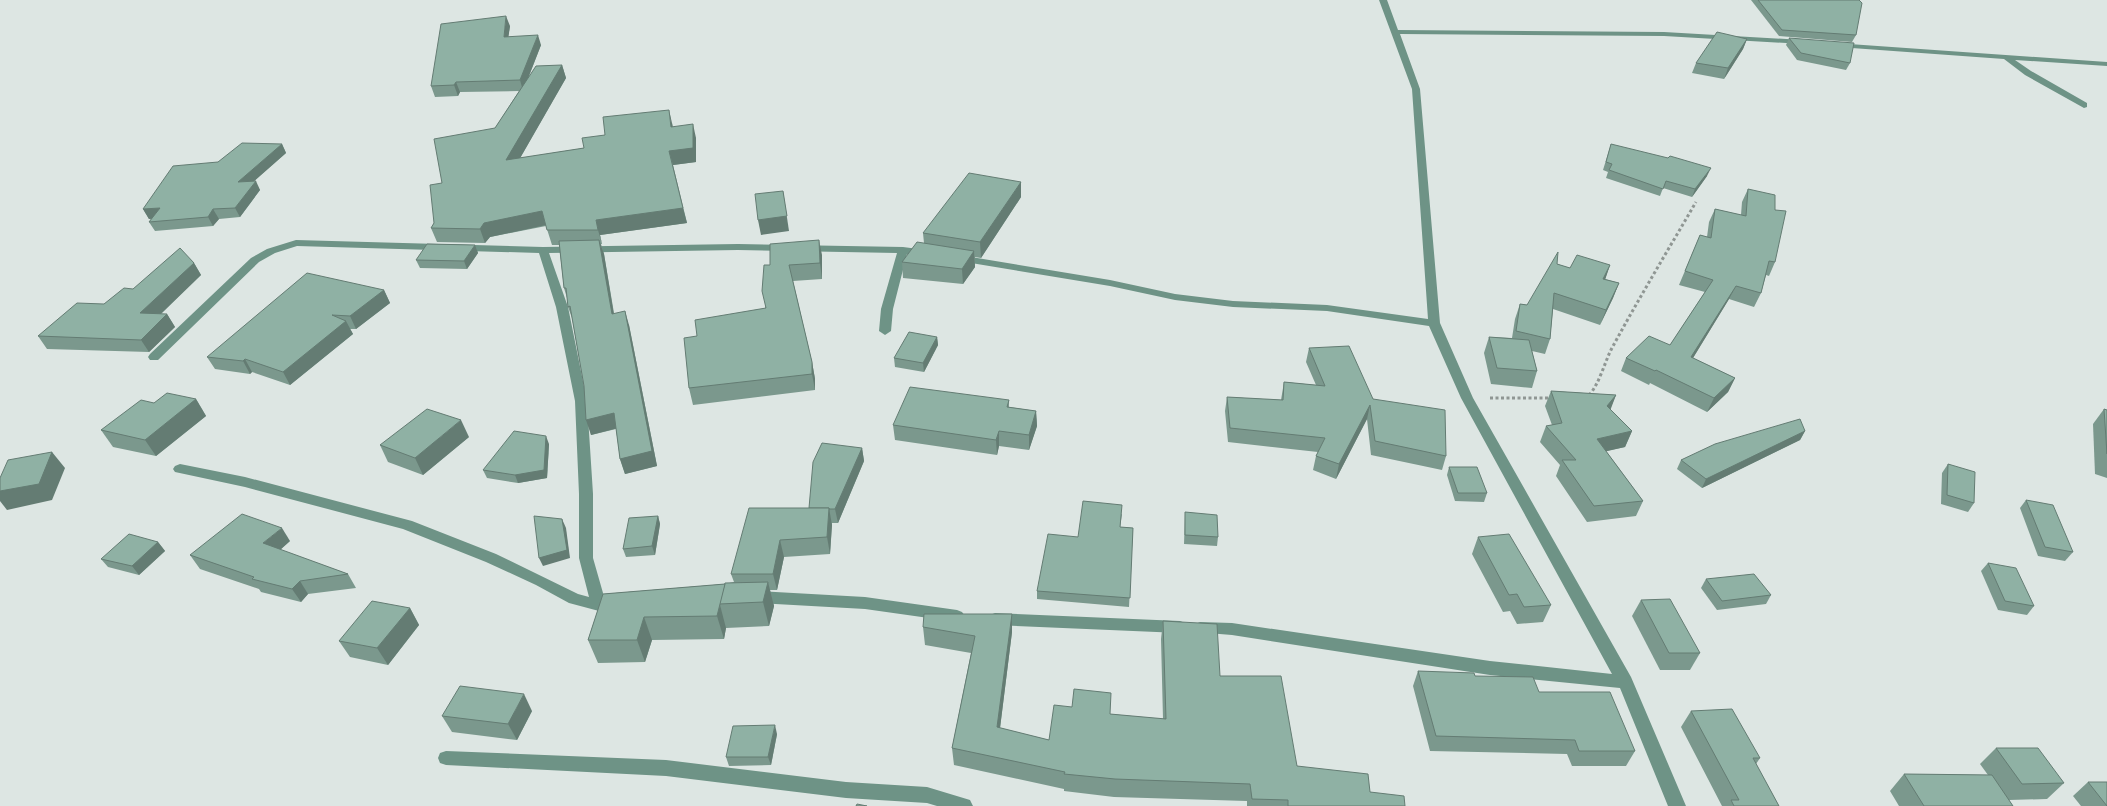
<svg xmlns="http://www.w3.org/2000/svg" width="2107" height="806" viewBox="0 0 2107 806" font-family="Signika,sans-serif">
  <rect width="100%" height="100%" fill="#dde6e3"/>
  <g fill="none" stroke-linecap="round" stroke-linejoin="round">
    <g stroke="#8f9693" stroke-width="3" stroke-dasharray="3 2.5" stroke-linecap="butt">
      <path d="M1589,395C1599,385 1605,361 1612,348C1639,298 1668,250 1696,202"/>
      <polyline points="1490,398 1551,398"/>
    </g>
    <g fill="#6e9386" fill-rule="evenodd">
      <polygon points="1379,0 1387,0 1398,30 1664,32 1803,40 1807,42 1803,44 1664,36 1400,34 1420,89 1440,323 1473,398 1631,677 1686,806 1668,806 1620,688 1490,675 1232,635 1195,632 1192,628 1195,624 1200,622 1232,623 1490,661 1612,674 1461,398 1429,326 1327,311 1233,307 1175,300 1110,286 959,261 954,258 959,255 1110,280 1175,294 1233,301 1327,305 1428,319 1412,89"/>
      <polygon points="1835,43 2107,62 2107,66 2015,60 2031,71 2087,103 2087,107 2084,108 2025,75 2004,59 1838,47 1834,45"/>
      <polygon points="296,240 543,247 738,244 903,247 926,250 931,253 926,256 907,254 893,309 891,331 885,335 879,331 881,309 897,253 738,250 549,253 568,307 587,401 593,494 593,558 605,600 622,603 625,607 622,611 617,613 599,611 569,603 536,585 486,562 403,529 245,487 175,472 173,469 175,466 180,464 245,477 412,521 496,554 578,594 589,597 579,558 579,494 575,401 556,307 539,253 297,246 275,253 259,262 158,360 150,360 148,357 150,354 251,258 267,249"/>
      <polygon points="756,591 865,597 957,610 962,612 965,616 962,620 957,622 865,609 756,603 751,601 749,597 751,593"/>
      <polygon points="995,613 1180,621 1185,623 1188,627 1185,631 1180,633 995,625 990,623 987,619 990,615"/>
      <polygon points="446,751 666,760 846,782 927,787 970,800 973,806 937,806 927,803 846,798 666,776 446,765 440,763 438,758 440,753"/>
    </g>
  </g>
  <g fill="#7b988d">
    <polygon points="1751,0 1859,0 1856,35 1852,42 1779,36"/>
    <polygon points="510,26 508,37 541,45 529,76 562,65 566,78 520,158 584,148 672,123 673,127 696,138 696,162 673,165 687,223 600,235 602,244 601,244 604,254 614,313 629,325 657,466 625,474 620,459 616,429 591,435 584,386 572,318 568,307 567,298 564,288 559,245 552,245 546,226 490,237 485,243 437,242 431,228 434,223 442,183 495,128 519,91 460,92 458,96 435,97 431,86"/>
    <polygon points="1789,38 1850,63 1846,70 1797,60 1786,45"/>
    <polygon points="1747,39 1743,49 1724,79 1692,73 1696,63"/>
    <polygon points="282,144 286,153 254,181 260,190 240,217 219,219 213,226 155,231 149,222 151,219 149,219 143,209 218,162"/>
    <polygon points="1611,144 1707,176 1692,197 1663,188 1660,196 1606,178 1608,172 1603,170"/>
    <polygon points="1021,182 1021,197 981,258 975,257 975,267 963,284 903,278 902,262 924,243 923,233"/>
    <polygon points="1748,189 1775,262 1769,276 1766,275 1761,293 1754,307 1729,299 1693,358 1735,378 1728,392 1707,412 1650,383 1649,385 1621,371 1626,358 1670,345 1705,292 1679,285 1700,235 1707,237 1709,222 1715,209 1741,215 1742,202"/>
    <polygon points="475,245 478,253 467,269 420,268 416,260"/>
    <polygon points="822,255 822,279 793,281 812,362 815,379 815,390 693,405 689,388 697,336 765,309 770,265"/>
    <polygon points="194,263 201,275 161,314 167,314 175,327 149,352 47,349 38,336 104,304 133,289"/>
    <polygon points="1557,264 1570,268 1610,265 1605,279 1619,283 1613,298 1600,325 1553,309 1550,339 1545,354 1532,351 1537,371 1532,388 1491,384 1484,353 1489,337 1512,338 1515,319 1520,304 1527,305"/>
    <polygon points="384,290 390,303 356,329 350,329 353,334 290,385 252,372 250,374 215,369 207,357"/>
    <polygon points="937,337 938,345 924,372 895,367 894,358"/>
    <polygon points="1309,348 1373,399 1446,456 1442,470 1371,455 1367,419 1336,479 1313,470 1316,456 1318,452 1228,442 1225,411 1227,397 1281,400 1284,382 1316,385 1306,362"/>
    <polygon points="1551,391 1616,395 1610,409 1632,431 1625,447 1606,451 1643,501 1636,516 1587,522 1556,476 1560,465 1540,442 1546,426 1552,425 1545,406"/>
    <polygon points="196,399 206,416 156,456 113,447 101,430 154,403"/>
    <polygon points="1009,400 1009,407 1036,411 1037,426 1029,450 999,446 997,455 895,440 893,425"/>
    <polygon points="2104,409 2107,410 2107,478 2095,474 2093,424"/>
    <polygon points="1805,431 1800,440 1702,488 1677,469 1681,460"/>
    <polygon points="469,437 423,475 388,462 380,445"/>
    <polygon points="549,444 547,478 518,483 487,478 483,470"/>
    <polygon points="862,448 864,461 838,523 832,523 830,554 784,557 777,590 770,590 774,606 769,626 726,628 724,639 652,640 645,662 598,663 588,640 603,594 725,584 734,582 731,574 809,508"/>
    <polygon points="1948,464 1974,503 1968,512 1941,504 1942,473"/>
    <polygon points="1449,467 1487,493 1484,502 1455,501 1447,475"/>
    <polygon points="2026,500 2073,552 2065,561 2038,556 2020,508"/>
    <polygon points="1185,512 1218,537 1217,546 1184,544"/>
    <polygon points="1122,514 1120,527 1133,528 1129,607 1037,599 1037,591 1078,537"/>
    <polygon points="658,516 660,524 655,555 626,557 623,549"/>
    <polygon points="1478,537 1551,605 1543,622 1517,624 1510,611 1503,612 1472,554"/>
    <polygon points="290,541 280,550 348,574 356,588 308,594 301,602 261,592 259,589 200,569 190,555"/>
    <polygon points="158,542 165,551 139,575 108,567 101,559"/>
    <polygon points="1988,563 2034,606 2027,615 1998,610 1981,571"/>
    <polygon points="1706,579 1771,595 1766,604 1717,610 1701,588"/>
    <polygon points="1641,600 1700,653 1690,670 1660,670 1632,616"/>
    <polygon points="410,608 419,625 388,665 350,657 339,641"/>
    <polygon points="1163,621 1220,676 1297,766 1370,792 1405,806 1247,806 1247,801 1114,797 1064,791 1064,789 954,765 952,748 971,653 925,645 923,627 1012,632 1000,728 1049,740 1110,714 1163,719 1161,639"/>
    <polygon points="1418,671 1475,676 1539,692 1635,751 1626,766 1572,766 1567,754 1430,751 1413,686"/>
    <polygon points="532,711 517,740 452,732 442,716"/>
    <polygon points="1691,711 1760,758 1756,764 1779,806 1722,806 1681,727"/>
    <polygon points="777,734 771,765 729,766 726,757"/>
    <polygon points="1996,748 2064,783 2047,799 2009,800 2013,806 1899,806 1890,791 1904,774 1988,775 1980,764"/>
    <polygon points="2088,782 2107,782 2107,806 2081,806 2073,796"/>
  </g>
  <g fill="#647c73">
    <polygon points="506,16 510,26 507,47 504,37"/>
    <polygon points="538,35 541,45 523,91 520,80"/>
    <polygon points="1747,39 1743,49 1724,79 1728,68"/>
    <polygon points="562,65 566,78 511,174 506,160"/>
    <polygon points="456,82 460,92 458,96 454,85"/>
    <polygon points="669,110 672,123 674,140 671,127"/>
    <polygon points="693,124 696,138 696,162 673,165 669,151"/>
    <polygon points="282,144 286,153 243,191 238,182"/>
    <polygon points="1711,168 1707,176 1692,197 1695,189"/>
    <polygon points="256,181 260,190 240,217 235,208"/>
    <polygon points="1021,182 1021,197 981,258 980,242"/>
    <polygon points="783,191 789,231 761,235 758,220"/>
    <polygon points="160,208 166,217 149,219 143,209"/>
    <polygon points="683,208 687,223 600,235 602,244 598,230 596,220"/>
    <polygon points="213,209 219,219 213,226 208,217"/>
    <polygon points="542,211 546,225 490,237 485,243 480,229 484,223"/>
    <polygon points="599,240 604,254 616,328 612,314"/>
    <polygon points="819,240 822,255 822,279 820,263"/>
    <polygon points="475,245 478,253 467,269 464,261"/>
    <polygon points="974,251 975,267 963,284 962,269"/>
    <polygon points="194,263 201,275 148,326 140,313"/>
    <polygon points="1610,265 1605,280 1603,279"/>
    <polygon points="1619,283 1613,298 1600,325 1606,310"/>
    <polygon points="1736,286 1729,299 1685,371 1691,357"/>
    <polygon points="384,290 390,303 356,329 350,316"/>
    <polygon points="625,311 629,325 657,466 625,474 620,459"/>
    <polygon points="167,314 175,327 149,352 141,340"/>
    <polygon points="346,321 353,334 290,385 283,372"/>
    <polygon points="937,337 938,345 924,372 923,363"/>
    <polygon points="245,359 252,372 250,374 243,361"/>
    <polygon points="812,362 815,379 815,390 812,374"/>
    <polygon points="1735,378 1728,392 1707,412 1714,398"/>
    <polygon points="1616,395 1610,411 1607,406"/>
    <polygon points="196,399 206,416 156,456 145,440"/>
    <polygon points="1370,405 1367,419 1336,479 1339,464"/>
    <polygon points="1036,411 1037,426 1029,450 1029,435"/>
    <polygon points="614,413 618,428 591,435 586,420"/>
    <polygon points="461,420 469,437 423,475 415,458"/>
    <polygon points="999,431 999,446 997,455 996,440"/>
    <polygon points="1632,431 1625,447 1590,455 1597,439"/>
    <polygon points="1805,431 1800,440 1702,488 1706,479"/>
    <polygon points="546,436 549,444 547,478 518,483 515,475"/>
    <polygon points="862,448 864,461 838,523 835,509"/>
    <polygon points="52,452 65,468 52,500 7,510 0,501 0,491"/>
    <polygon points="829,508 832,525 830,554 827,537"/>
    <polygon points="658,516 660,524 655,555 652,546"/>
    <polygon points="562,519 566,528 570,558 543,566 539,558"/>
    <polygon points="282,528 290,541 272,557 263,543"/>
    <polygon points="780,540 784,557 777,590 773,574"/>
    <polygon points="158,542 165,551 139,575 132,566"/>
    <polygon points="300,581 308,594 301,602 292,589"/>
    <polygon points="768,582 774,606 769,626 763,602"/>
    <polygon points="720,605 726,628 724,639 717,616"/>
    <polygon points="410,608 419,625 388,665 377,648"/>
    <polygon points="1012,614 1012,632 998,744 997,727"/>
    <polygon points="644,617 652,640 645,662 637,640"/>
    <polygon points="524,694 532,711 517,740 508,724"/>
    <polygon points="775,725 777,734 771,765 768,757"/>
  </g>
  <g fill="#8fb1a4" stroke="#647c73">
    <polygon points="1758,0 1859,0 1862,3 1856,35 1782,30"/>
    <polygon points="506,16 504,37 538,35 520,80 456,82 454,85 431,86 441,24"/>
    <polygon points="1717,32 1747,39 1728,68 1696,63"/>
    <polygon points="1789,38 1854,43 1850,63 1801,53"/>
    <polygon points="562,65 506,160 584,148 582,138 605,135 603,117 669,110 671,127 693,124 693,148 669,151 683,208 596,220 598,230 547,230 542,211 484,223 480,229 431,228 434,223 430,185 442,183 434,139 495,128 536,66"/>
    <polygon points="242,143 282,144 238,182 256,181 235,208 213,209 208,217 149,222 160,208 143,209 173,166 218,162"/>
    <polygon points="1611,144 1668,158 1670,156 1711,168 1695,189 1666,181 1663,189 1609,170 1612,164 1606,162"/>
    <polygon points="969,173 1021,182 980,242 923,233"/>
    <polygon points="1748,189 1775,195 1775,210 1786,211 1775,262 1769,261 1761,293 1736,286 1691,357 1735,378 1714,398 1656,370 1655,371 1626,358 1649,336 1670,345 1713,280 1685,271 1700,235 1711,238 1715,209 1746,216"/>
    <polygon points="783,191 787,216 758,220 755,194"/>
    <polygon points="599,240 612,314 625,311 652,451 620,459 614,413 586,420 584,386 570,306 568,307 566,288 564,288 559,241"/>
    <polygon points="819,240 820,263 789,265 812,362 812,374 689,388 684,338 697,336 695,320 766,308 762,291 764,265 770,265 770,244"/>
    <polygon points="917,242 974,251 962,269 902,262"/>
    <polygon points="427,244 475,245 464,261 416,260"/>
    <polygon points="180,248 194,263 140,313 167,314 141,340 38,336 77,303 104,304 124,288 133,289"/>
    <polygon points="1558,252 1557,264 1570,268 1577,255 1610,265 1603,279 1619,283 1606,310 1554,293 1550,339 1516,331 1520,304 1527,305"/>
    <polygon points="307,273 384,290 350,316 332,315 346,321 283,372 245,359 243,361 207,357"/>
    <polygon points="909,332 937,337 923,363 894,358"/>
    <polygon points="1489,337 1529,340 1537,371 1497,368"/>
    <polygon points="1349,346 1373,399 1445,410 1446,456 1375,441 1370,405 1339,464 1316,456 1325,438 1230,428 1227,397 1283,400 1284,382 1325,386 1309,348"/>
    <polygon points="910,387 1009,400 1007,407 1036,411 1029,435 999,431 996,440 893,425"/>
    <polygon points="1551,391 1616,395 1607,406 1632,431 1597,439 1643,501 1594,506 1562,460 1576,460 1546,426 1562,423"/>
    <polygon points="167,393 196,399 145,440 101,430 141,400 154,403"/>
    <polygon points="427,409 461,420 415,458 380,445"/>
    <polygon points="2104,409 2107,410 2107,454"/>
    <polygon points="1800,419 1805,431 1706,479 1681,460 1715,444"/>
    <polygon points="514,431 546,436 544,470 515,475 483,470"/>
    <polygon points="822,443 862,448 835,509 829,509 829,508 809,508 813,462"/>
    <polygon points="52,452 39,484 0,491 0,478 8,460"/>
    <polygon points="1948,464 1975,472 1974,503 1947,495"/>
    <polygon points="1449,467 1477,467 1487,493 1458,493"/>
    <polygon points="2026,500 2053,505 2073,552 2045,547"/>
    <polygon points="1083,501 1122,505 1120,527 1133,528 1130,598 1037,591 1048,534 1078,537"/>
    <polygon points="749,508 829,508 827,537 780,540 773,574 731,574"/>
    <polygon points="1185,512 1217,515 1218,537 1185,535"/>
    <polygon points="242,514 282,528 263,543 348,574 300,581 292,589 252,579 254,577 190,555"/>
    <polygon points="534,516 562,519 567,550 539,558"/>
    <polygon points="658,516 652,546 623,549 629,518"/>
    <polygon points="129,534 158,542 132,566 101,559"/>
    <polygon points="1509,534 1551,605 1524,607 1517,594 1509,595 1478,537"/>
    <polygon points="1988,563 2016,568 2034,606 2005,601"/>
    <polygon points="1754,574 1771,595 1722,601 1706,579"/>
    <polygon points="768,582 763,602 719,604 725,583"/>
    <polygon points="725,584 717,616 644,617 637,640 588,640 603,594"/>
    <polygon points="1670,599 1700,653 1669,653 1641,600"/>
    <polygon points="372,601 410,608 377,648 339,641"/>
    <polygon points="924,614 1012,614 997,727 1049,740 1054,705 1072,707 1074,689 1111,693 1110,714 1166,719 1163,621 1217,624 1220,676 1281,676 1297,766 1368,774 1370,792 1404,796 1405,806 1288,806 1288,800 1252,799 1250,784 1115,779 1064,774 1065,772 952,748 975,636 923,627"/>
    <polygon points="1418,671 1474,673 1475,676 1533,677 1539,692 1610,692 1635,751 1579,751 1575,740 1436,736"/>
    <polygon points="460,686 524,694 508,724 442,716"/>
    <polygon points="1732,709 1760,758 1753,758 1779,806 1734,806 1731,800 1739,800 1691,711"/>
    <polygon points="775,725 768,757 726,757 733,726"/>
    <polygon points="1996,748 2038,748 2064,783 2022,784"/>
    <polygon points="1904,774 1992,775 2013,806 1924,806"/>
    <polygon points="2088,782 2107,782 2107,806"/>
    <polygon points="857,804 867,806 856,806"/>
  </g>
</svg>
